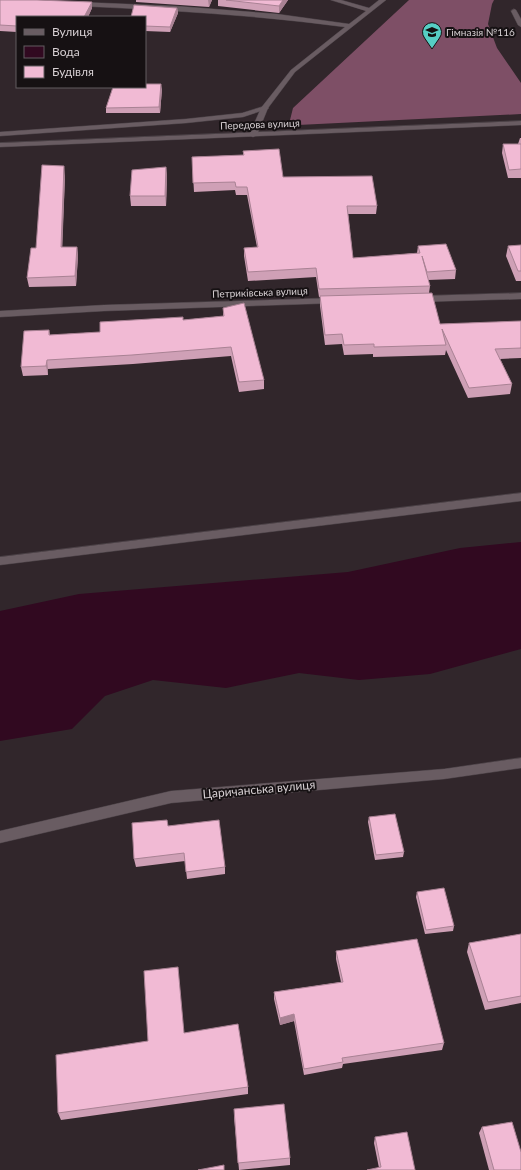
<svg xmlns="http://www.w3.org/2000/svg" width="521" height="1170" viewBox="0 0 521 1170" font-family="Lato,sans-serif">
  <rect width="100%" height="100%" fill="#31262b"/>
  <polygon fill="#7e4f66" points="409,0 494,0 492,4 488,24 497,48 521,83 521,114 298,125 290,120 293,108"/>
  <polygon fill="#310920" points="521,542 521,649 430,674 359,680 299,673 226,688 153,680 105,696 72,729 0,741 0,611 79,594 348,572 460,548"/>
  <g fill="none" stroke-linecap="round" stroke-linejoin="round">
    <defs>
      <g id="service">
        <polygon points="514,9 516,10 521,19 521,27 518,25 511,11"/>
        <polygon points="265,106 269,108 267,109 243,117 186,123 0,136 0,132 186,119 242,113"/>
        <polygon points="521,493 521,501 0,565 0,557"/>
      </g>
      <g id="minor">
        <path d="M331,0H341L369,8L379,0H386L295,72L268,108L257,135L253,137L249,135L261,108L291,70L345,27C256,15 167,10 77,6L74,4L77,2L175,6L277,14L349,24L366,11Z"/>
        <polygon points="521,293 521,299 418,302 414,299 418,296"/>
        <polygon points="335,298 339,301 338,303 104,311 0,317 0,311 104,305"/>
        <polygon points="521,758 521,768 444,779 171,803 0,843 0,831 171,791 444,769"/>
      </g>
      <polygon id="tertiary" points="521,121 521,125 0,147 0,143"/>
    </defs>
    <use href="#service" stroke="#4a4146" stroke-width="1"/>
    <use href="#minor" stroke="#4a4146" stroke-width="1"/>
    <use href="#tertiary" stroke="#4a4146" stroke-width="1"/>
    <use href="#service" fill="#695c62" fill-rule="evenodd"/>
    <use href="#minor" fill="#695c62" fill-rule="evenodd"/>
    <use href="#tertiary" fill="#695c62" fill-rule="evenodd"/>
  </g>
  <g fill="#cfa0b6">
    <polygon points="0,0 92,2 92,8 88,17 17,17 17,32 0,31"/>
    <polygon points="136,0 212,0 209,7 136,2"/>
    <polygon points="218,0 288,0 279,13 218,6"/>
    <polygon points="177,8 178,13 170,32 145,31 145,17"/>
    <polygon points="162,89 160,113 106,113 106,108"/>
    <polygon points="520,138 521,138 521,178 508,178 502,153 503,144 518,144"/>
    <polygon points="243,151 283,177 377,206 376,214 348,214 353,258 417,253 418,246 456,270 455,279 428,280 430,286 429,293 440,324 521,321 521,358 500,359 512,384 510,394 468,398 446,350 445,355 373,357 373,354 344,355 342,344 325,345 320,306 320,297 319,297 316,277 248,281 244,256 244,248 257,247 247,195 236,195 235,190 194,192 192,157 243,155"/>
    <polygon points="166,167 167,177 166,206 131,206 130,196"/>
    <polygon points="65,176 62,247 77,247 78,256 76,286 29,287 27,278 36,248"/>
    <polygon points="521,245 521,281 516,281 506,256 508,246"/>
    <polygon points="223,308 264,380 264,389 239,392 231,356 133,364 48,369 48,375 23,376 21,367 49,330 50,335 100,332 183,320 223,316"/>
    <polygon points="369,817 404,852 403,857 375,860 368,822"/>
    <polygon points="168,826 225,867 225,874 187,879 185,861 136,867 134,859"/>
    <polygon points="417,892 454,926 453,931 425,934 416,897"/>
    <polygon points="521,933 521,1003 485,1010 467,952 469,943 521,934"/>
    <polygon points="336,951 444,1043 442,1050 343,1064 342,1068 304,1075 294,1021 280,1025 274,999 274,992 341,982 336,959"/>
    <polygon points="184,1033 248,1087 248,1094 61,1120 58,1113 148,1041"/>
    <polygon points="234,1116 290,1158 290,1165 239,1170"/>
    <polygon points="482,1127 521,1170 489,1170 479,1133"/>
    <polygon points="375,1137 415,1170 379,1168 374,1143"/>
  </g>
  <g fill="#a98294">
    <polygon points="208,0 212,0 209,7"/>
    <polygon points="283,0 288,0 279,13 279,6"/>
    <polygon points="92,2 92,8 88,17 84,17"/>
    <polygon points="177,8 178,13 170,32 170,27"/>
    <polygon points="161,84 162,89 160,113 159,107"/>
    <polygon points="64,166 65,176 62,257 61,247"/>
    <polygon points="166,167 167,177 166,206 165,196"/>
    <polygon points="77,247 78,256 76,286 75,276"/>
    <polygon points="47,360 48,369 48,375 46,366"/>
    <polygon points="294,1014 294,1021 280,1025 280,1018"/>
  </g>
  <g fill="#f1bad4" stroke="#a98294">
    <polygon points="0,0 37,0 92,2 84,17 17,17 17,26 0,25"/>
    <polygon points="226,0 283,0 279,6"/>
    <polygon points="134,5 177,8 170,27 145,26 145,17 131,17"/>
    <polygon points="145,84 161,84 159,107 106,108 113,87 145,87"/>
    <polygon points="503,144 521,144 521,169 509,170"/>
    <polygon points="279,149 283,177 372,176 377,206 347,206 353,258 420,253 418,246 446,244 456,270 427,272 422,256 430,286 319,289 316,268 248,272 244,248 258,247 247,187 236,187 235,182 193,183 192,157 244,155 243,151"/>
    <polygon points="42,165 64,166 61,247 77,247 75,276 27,278 31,248 36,248"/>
    <polygon points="166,167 165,196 130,196 132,170"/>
    <polygon points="521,245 521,271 518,271 508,246"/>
    <polygon points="432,293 440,324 521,321 521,348 495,349 512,384 469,388 442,329 446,345 374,347 374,344 344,345 342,334 325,335 320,296"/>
    <polygon points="244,303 264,380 239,382 231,347 132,355 47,360 46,366 21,367 24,331 49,330 49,335 100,332 100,322 183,317 183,320 224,316 223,308"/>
    <polygon points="395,814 404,852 376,855 369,817"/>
    <polygon points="167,820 168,826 219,820 225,867 186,872 184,853 134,859 132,823"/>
    <polygon points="444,888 454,926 426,930 417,892"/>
    <polygon points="521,934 521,996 488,1002 469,943"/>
    <polygon points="417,939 444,1043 342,1058 343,1062 304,1069 294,1014 280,1018 274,992 343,982 336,951"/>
    <polygon points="178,967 184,1033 238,1024 248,1087 58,1113 56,1055 148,1041 144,971"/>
    <polygon points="284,1104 290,1158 238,1163 234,1109"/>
    <polygon points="512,1122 521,1152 521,1170 494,1170 482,1127"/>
    <polygon points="407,1132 415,1170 367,1170 381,1167 375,1137"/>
    <polygon points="224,1165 224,1170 198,1170"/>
  </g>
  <defs>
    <symbol id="school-pin" viewBox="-11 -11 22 30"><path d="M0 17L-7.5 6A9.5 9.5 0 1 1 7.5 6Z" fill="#56cec4" stroke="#161113"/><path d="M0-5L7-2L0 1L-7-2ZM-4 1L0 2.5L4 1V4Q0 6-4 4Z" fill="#111"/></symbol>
  </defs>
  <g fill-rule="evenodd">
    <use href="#school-pin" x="421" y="21" width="22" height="30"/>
  </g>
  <g text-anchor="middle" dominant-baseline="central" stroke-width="4" stroke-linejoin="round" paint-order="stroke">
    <g font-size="10" fill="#d7d0d3" stroke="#161113" text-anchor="start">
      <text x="446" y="32">Гімназія №116</text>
    </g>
    <g font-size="10" fill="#d7d0d3" stroke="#161113">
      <text transform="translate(260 124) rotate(-2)">Передова вулиця</text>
      <text transform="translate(260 292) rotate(-2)">Петриківська вулиця</text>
    </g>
    <g font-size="12" fill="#d7d0d3" stroke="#161113">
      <text transform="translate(259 789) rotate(-5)">Царичанська вулиця</text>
    </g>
  </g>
  <rect x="16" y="16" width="130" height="72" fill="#161113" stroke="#635d60"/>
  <rect x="24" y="29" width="20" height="6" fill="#695c62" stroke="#635d60"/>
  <text x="52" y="36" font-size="12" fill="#d7d0d3">Вулиця</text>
  <rect x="24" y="46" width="20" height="12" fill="#310920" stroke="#635d60"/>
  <text x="52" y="56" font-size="12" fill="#d7d0d3">Вода</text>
  <rect x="24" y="66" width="20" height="12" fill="#f1bad4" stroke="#635d60"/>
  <text x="52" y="76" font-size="12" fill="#d7d0d3">Будівля</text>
</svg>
